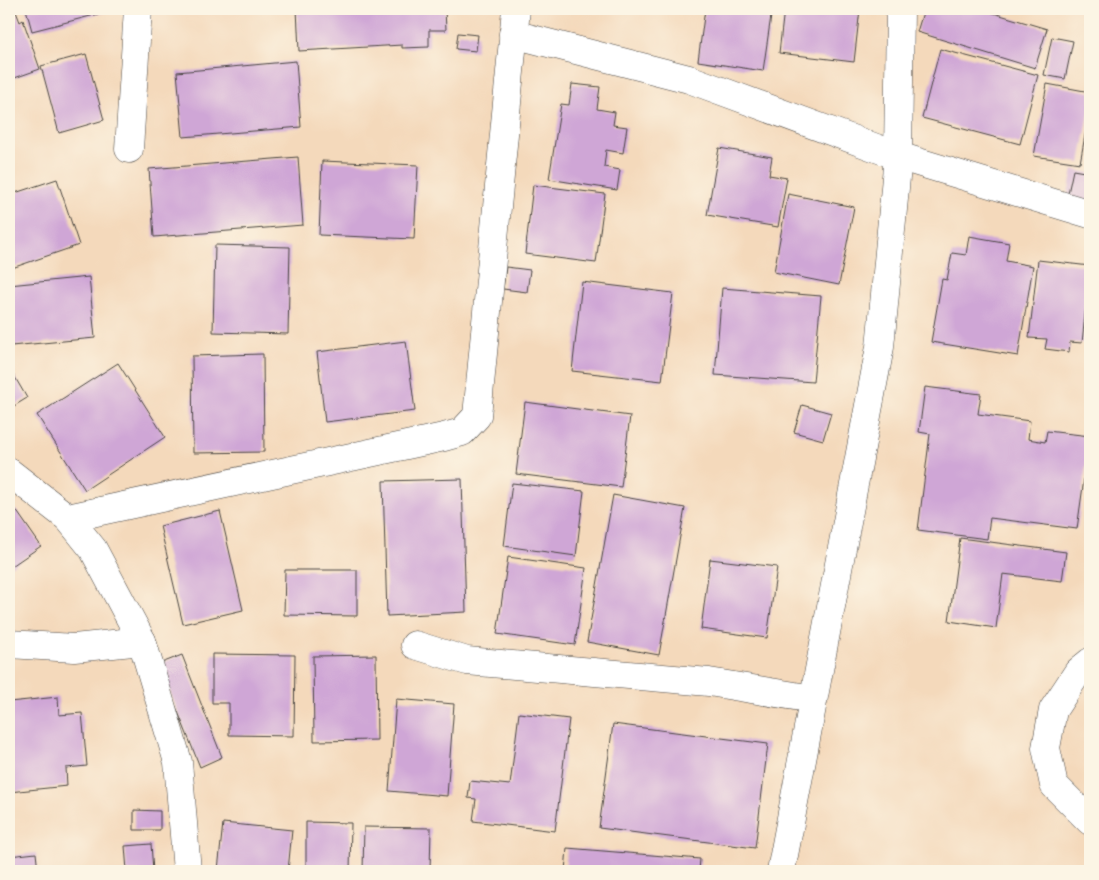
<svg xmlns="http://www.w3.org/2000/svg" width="1099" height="880" viewBox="0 0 1099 880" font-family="'EB Garamond',serif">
  <rect width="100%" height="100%" fill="#fcf5e5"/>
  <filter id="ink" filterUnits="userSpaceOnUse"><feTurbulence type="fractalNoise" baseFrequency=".02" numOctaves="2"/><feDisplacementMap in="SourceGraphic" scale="10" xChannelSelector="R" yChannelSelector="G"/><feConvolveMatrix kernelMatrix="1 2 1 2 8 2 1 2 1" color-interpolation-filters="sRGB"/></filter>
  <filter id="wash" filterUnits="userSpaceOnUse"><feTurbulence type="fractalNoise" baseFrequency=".0096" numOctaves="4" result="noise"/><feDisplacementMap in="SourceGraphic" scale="20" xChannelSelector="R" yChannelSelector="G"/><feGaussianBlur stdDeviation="1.12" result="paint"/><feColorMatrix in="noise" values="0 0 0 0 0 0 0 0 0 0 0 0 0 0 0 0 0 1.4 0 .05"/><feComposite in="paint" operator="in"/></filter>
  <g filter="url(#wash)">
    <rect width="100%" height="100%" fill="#f4d9bb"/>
    <g id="blocks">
      <g fill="#cfa6d6">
        <polygon points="9,9 15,9 20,22 23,20 40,69 9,80"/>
        <polygon points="26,9 118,9 32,31"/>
        <polygon points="297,9 445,9 446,30 429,30 429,47 402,48 402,45 299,51"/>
        <polygon points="705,9 772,9 763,71 698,61"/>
        <polygon points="784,9 860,9 854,62 779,53"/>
        <polygon points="924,9 980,9 1047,29 1035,68 917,32"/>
        <polygon points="458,33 478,35 476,51 456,49"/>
        <polygon points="1052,37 1073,41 1065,79 1044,75"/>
        <polygon points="940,49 1038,75 1020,144 922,118"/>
        <polygon points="86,54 104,120 59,133 41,66"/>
        <polygon points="296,61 301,127 183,137 177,72"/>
        <polygon points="572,84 600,87 597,109 615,112 613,125 627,127 623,153 606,150 604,167 620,170 617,190 549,179 561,104 569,105"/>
        <polygon points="1047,84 1090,92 1090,108 1080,163 1034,156"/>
        <polygon points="719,148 772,157 769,175 787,178 778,227 707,215"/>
        <polygon points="298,157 303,225 154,237 149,169"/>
        <polygon points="322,161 418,165 414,239 319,235"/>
        <polygon points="1073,170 1090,173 1090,202 1067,198"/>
        <polygon points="57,179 79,245 9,269 9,195"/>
        <polygon points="533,185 605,194 596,263 525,254"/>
        <polygon points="788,194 854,207 839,285 774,272"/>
        <polygon points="969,236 1009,243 1006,261 1033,266 1018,356 931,342 942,279 947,280 952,253 966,255"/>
        <polygon points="215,245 290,247 288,334 213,332"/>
        <polygon points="1038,260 1090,266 1082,343 1070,342 1069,352 1045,349 1047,339 1029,338"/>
        <polygon points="506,267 530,270 527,292 503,289"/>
        <polygon points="89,277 95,338 11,346 9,285"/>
        <polygon points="582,282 673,293 662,381 572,371"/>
        <polygon points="722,288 821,296 813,382 715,375"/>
        <polygon points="406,341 415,411 325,422 317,352"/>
        <polygon points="263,354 264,452 193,453 192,356"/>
        <polygon points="118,363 165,437 85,490 37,415"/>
        <polygon points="9,367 27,398 9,409"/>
        <polygon points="925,387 981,394 978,414 1030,421 1028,439 1045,442 1047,431 1090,436 1077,529 990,518 987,539 918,530 930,434 919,432"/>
        <polygon points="525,402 630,416 621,487 516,474"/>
        <polygon points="802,405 831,413 823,440 794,432"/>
        <polygon points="462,479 466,612 387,616 383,481"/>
        <polygon points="512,483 584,491 576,556 504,546"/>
        <polygon points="613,495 685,508 659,655 587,642"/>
        <polygon points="16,510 41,546 9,568 9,515"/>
        <polygon points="220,511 243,610 183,624 160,526"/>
        <polygon points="960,538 1066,552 1062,581 1003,574 996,628 949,621"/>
        <polygon points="508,557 586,568 575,645 497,634"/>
        <polygon points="710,559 777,567 767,638 701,629"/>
        <polygon points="285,570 357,570 357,616 284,615"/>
        <polygon points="212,654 295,655 294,736 229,735 229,703 212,703"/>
        <polygon points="182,655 222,757 200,767 159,664"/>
        <polygon points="376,655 377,740 314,741 313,656"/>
        <polygon points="58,697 59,715 82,713 87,766 66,768 67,786 9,792 9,702"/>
        <polygon points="396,699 454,704 447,796 389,791"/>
        <polygon points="519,713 569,719 555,831 473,821 476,799 468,798 470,781 510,785"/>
        <polygon points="613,724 768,744 755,848 599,828"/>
        <polygon points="134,810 160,811 160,830 134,830"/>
        <polygon points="306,822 351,823 350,871 306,871"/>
        <polygon points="223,823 292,830 288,871 218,870"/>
        <polygon points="364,827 431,828 430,871 363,871"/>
        <polygon points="151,844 153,871 127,871 125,846"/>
        <polygon points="567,848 700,859 699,871 565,871"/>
        <polygon points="36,853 38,871 9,871 9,856"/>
      </g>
    </g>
  </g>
  <g filter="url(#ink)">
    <use href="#blocks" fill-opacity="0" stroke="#494541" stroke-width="1"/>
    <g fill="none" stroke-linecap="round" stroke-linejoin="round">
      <defs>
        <g id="minor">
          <polyline points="513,34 689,79 898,156 1090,214"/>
          <polyline points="129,149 138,9"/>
          <polyline points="9,472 68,518 93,549 142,641 178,762 187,871"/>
          <polyline points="68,518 444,437 462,432 477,416 516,9"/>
          <polyline points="9,644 74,648 142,641"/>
          <polyline points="415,645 467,661 709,682 813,699"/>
          <polyline points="1090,662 1078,672 1053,710 1046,748 1054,785 1090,821"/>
          <polyline points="781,871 880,347 898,156 900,9"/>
        </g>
      </defs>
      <use href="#minor" stroke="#494541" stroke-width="29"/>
      <use href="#minor" stroke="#fff" stroke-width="28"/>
    </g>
  </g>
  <rect width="1099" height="880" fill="none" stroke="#fcf5e5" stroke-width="30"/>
</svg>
